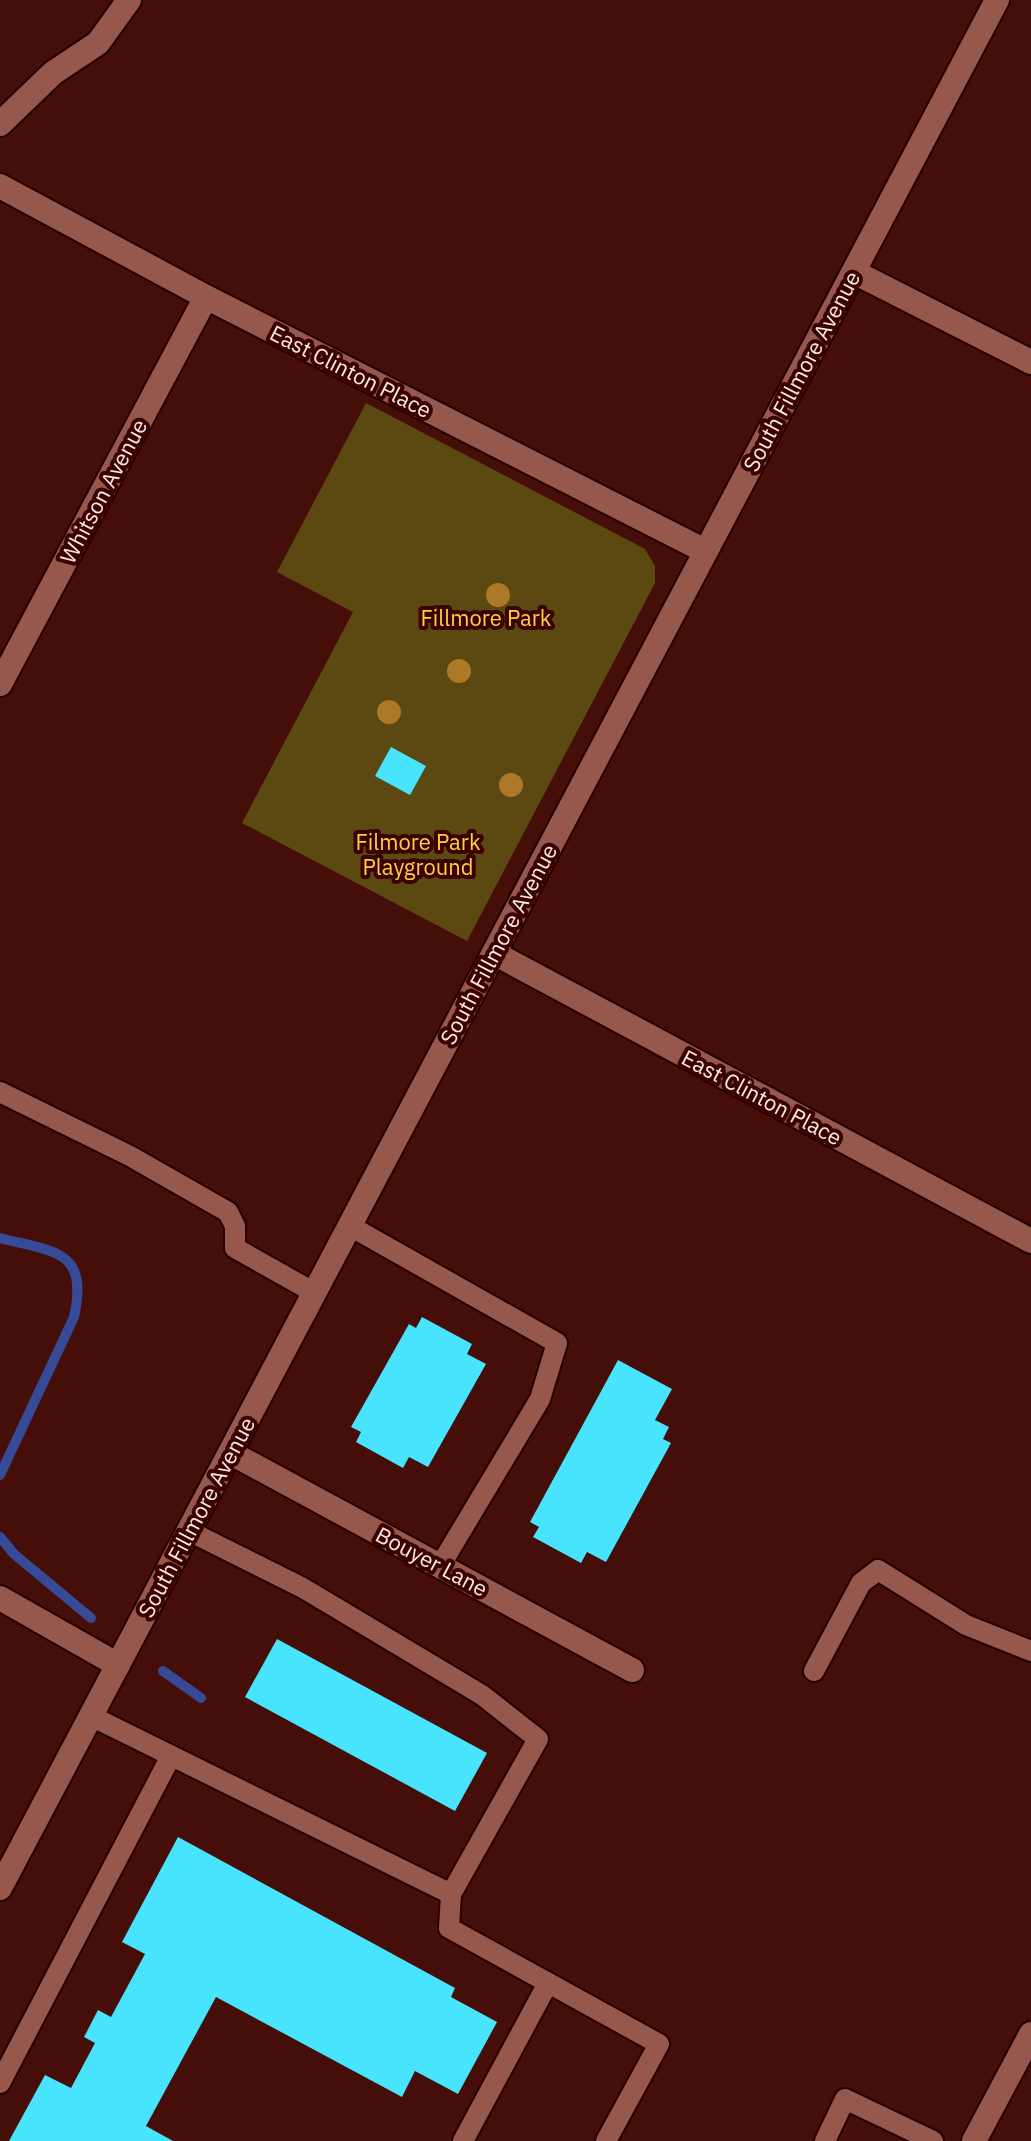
<svg xmlns="http://www.w3.org/2000/svg" width="1031" height="2141" viewBox="0 0 1031 2141" font-family="'IBM Plex Sans',sans-serif">
  <rect width="100%" height="100%" fill="#460e08"/>
  <polygon fill="#5b4911" points="366,403 645,549 655,566 655,583 467,941 242,823 353,612 277,572"/>
  <g fill="none" stroke-linecap="round" stroke-linejoin="round">
    <g stroke="#374a98" stroke-width="10">
      <path d="M0,1238C54,1252 89,1249 74,1317L0,1475"/>
      <polyline points="0,1537 14,1554 91,1618"/>
      <polyline points="163,1671 201,1698"/>
    </g>
  </g>
  <g fill="#48e4fd">
    <polygon points="391,747 426,766 410,795 375,776"/>
    <polygon points="422,1317 472,1344 467,1354 486,1364 428,1467 409,1457 403,1468 356,1442 361,1432 351,1427 409,1324 416,1328"/>
    <polygon points="618,1360 672,1389 655,1420 669,1427 663,1439 671,1443 606,1562 587,1552 581,1563 533,1537 539,1527 530,1522"/>
    <polygon points="277,1639 487,1753 455,1811 245,1697"/>
    <polygon points="178,1837 455,1988 451,1997 497,2022 458,2094 415,2071 402,2097 216,1997 146,2126 173,2141 9,2141 45,2075 71,2088 95,2043 84,2037 98,2010 111,2017 145,1954 122,1942"/>
  </g>
  <g fill="none" stroke-linecap="round" stroke-linejoin="round">
    <defs>
      <g id="lane">
        <polyline points="0,1092 130,1156 228,1212 235,1226 235,1248 315,1293"/>
        <polyline points="350,1226 557,1343 540,1399 440,1566"/>
        <polyline points="814,1671 861,1583 878,1570 966,1625 1031,1651"/>
        <polyline points="91,1716 451,1894 538,1739 482,1695 303,1588 189,1531"/>
        <polyline points="451,1894 449,1928 659,2044 606,2141"/>
        <polyline points="0,2083 171,1756"/>
        <polyline points="463,2141 548,1983"/>
        <polyline points="825,2141 845,2099 933,2141"/>
      </g>
      <g id="street">
        <polyline points="0,124 53,73 98,43 129,0"/>
        <polyline points="0,186 206,297 705,551"/>
        <polyline points="854,272 1031,362"/>
        <polyline points="0,684 206,297"/>
        <polyline points="494,953 1031,1241"/>
        <polyline points="231,1453 632,1670"/>
        <polyline points="0,1598 118,1665"/>
        <polyline points="0,1888 997,0"/>
        <polyline points="974,2141 1031,2034"/>
      </g>
    </defs>
    <use href="#lane" stroke="#240000" stroke-width="24"/>
    <use href="#street" stroke="#240000" stroke-width="28"/>
    <use href="#lane" stroke="#96574d" stroke-width="20"/>
    <use href="#street" stroke="#96574d" stroke-width="24"/>
  </g>
  <g fill="#ab7927">
    <circle cx="498" cy="595" r="12"/>
    <circle cx="459" cy="671" r="12"/>
    <circle cx="389" cy="712" r="12"/>
    <circle cx="511" cy="785" r="12"/>
  </g>
  <g text-anchor="middle" dominant-baseline="central" stroke-width="8" stroke-linejoin="round" paint-order="stroke">
    <g font-size="22" fill="#fee8e3" stroke="#3a0301">
      <text transform="translate(351 371) rotate(27)">East Clinton Place</text>
      <text transform="translate(801 371) rotate(-62)">South Fillmore Avenue</text>
      <text transform="translate(103 491) rotate(-62)">Whitson Avenue</text>
      <text transform="translate(498 944) rotate(-62)">South Fillmore Avenue</text>
      <text transform="translate(762 1097) rotate(28)">East Clinton Place</text>
      <text transform="translate(196 1517) rotate(-62)">South Fillmore Avenue</text>
      <text transform="translate(432 1561) rotate(28)">Bouyer Lane</text>
    </g>
    <g font-size="22" fill="#fed040" stroke="#3a0301">
      <text x="486" y="617">Fillmore Park</text>
      <text x="418" y="841">Filmore Park<tspan x="418" dy="25">Playground</tspan></text>
    </g>
  </g>
</svg>
